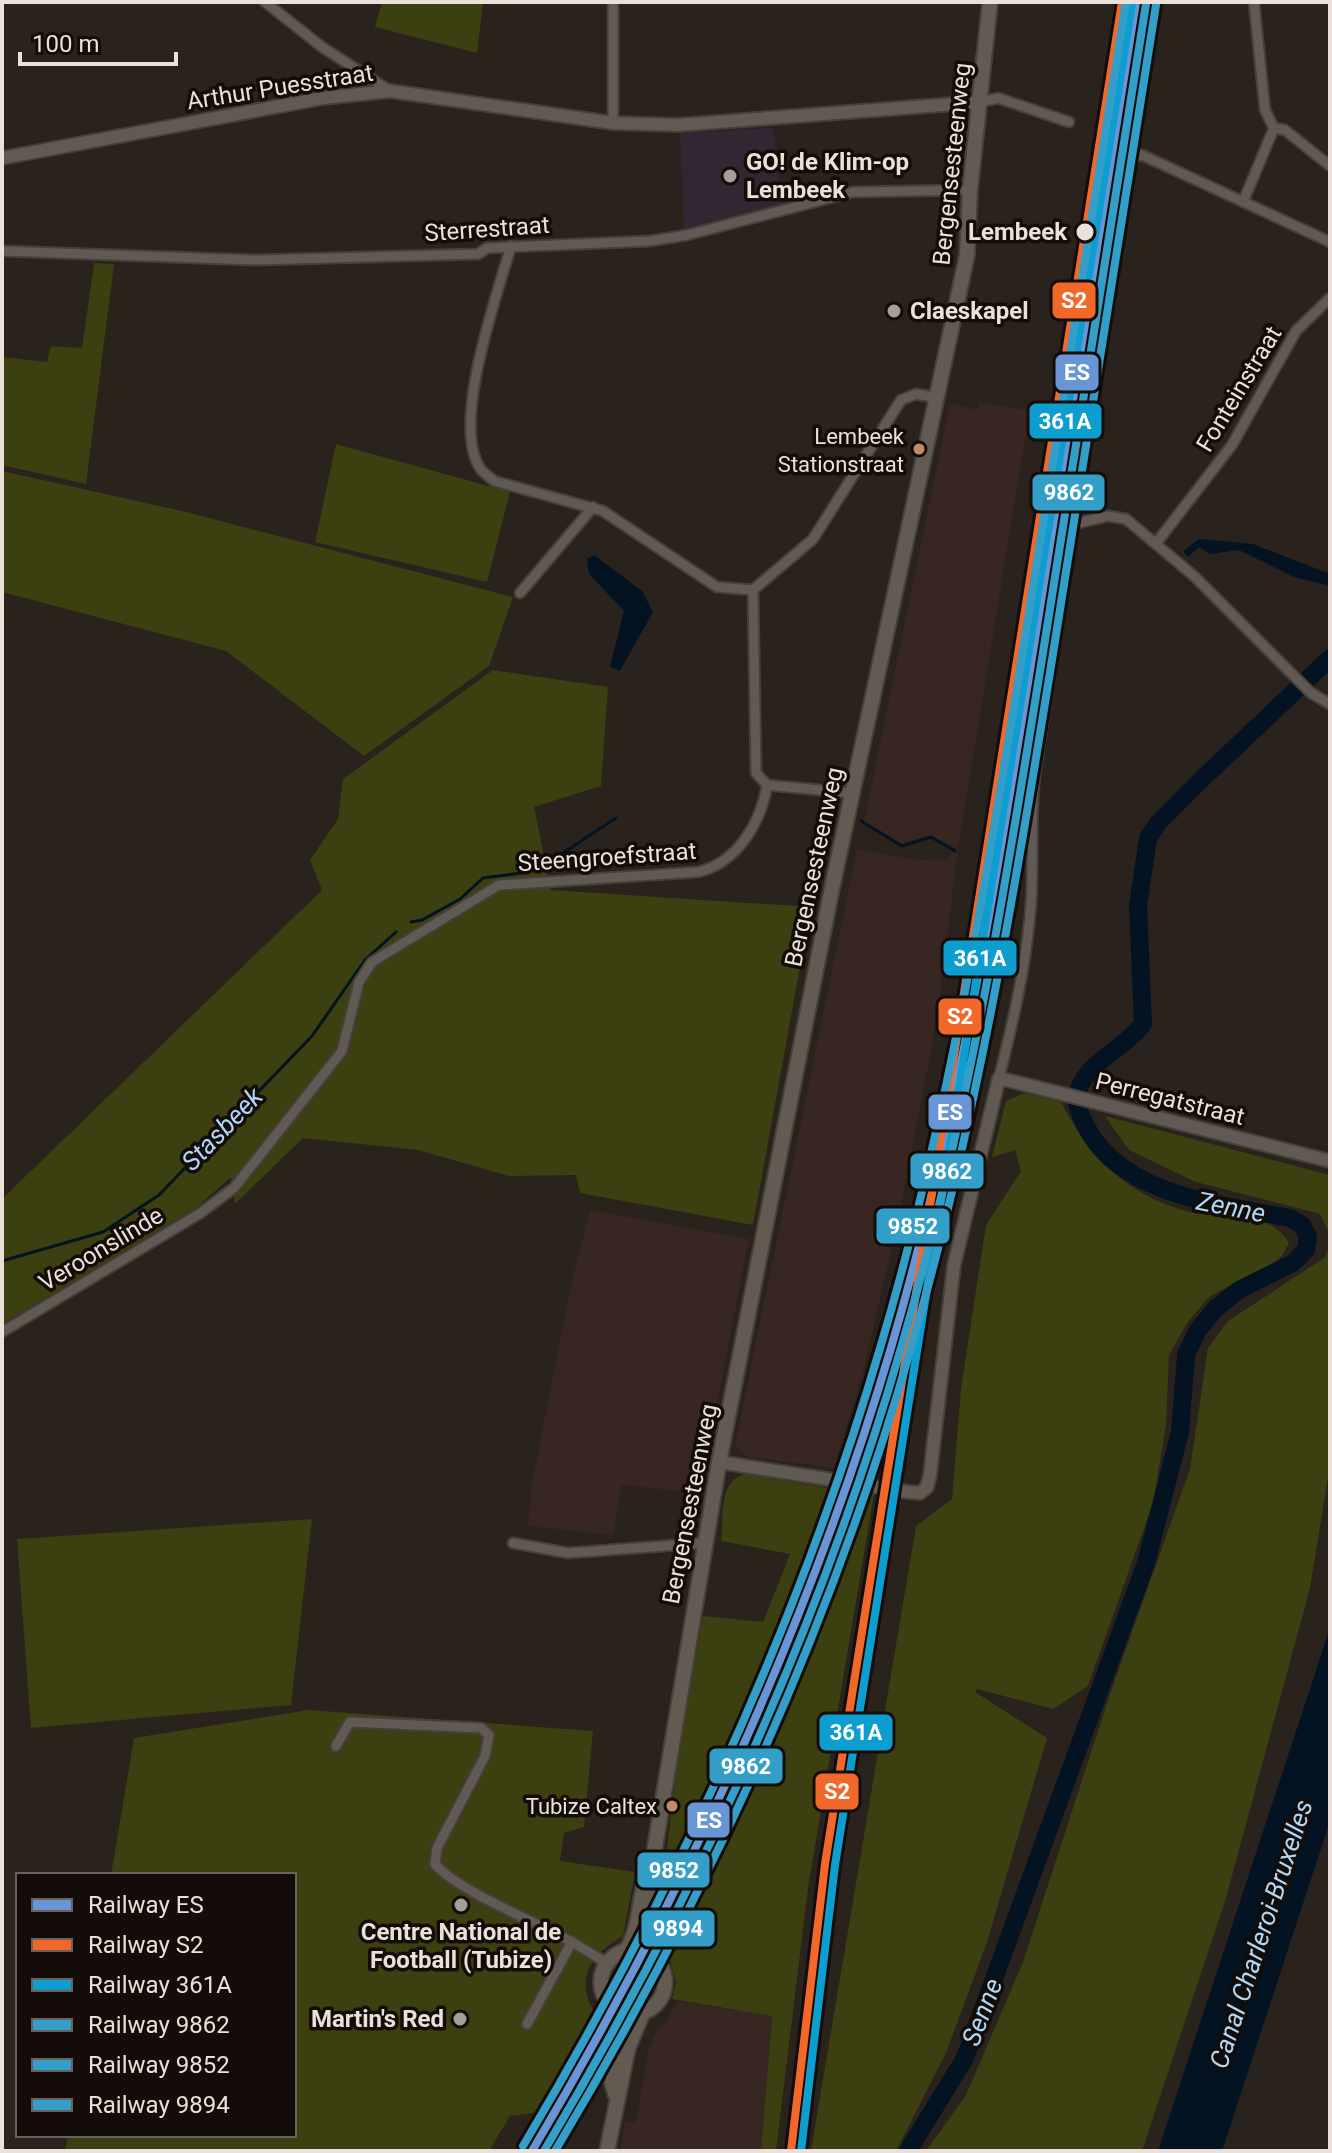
<svg xmlns="http://www.w3.org/2000/svg" width="1332" height="2153" viewBox="0 0 1332 2153" font-family="Roboto,sans-serif">
  <rect width="100%" height="100%" fill="#2a221c"/>
  <g fill="#382623">
    <polygon points="980,402 1030,411 958,847 938,1015 898,1220 863,1372 834,1468 748,1457 735,1445 857,849 918,860 947,859 957,848 929,836 901,843 864,822 950,403 977,410"/>
    <polygon points="590,1210 749,1239 713,1424 703,1424 691,1487 700,1489 700,1493 622,1485 613,1535 528,1526 532,1483 571,1285"/>
    <polygon points="678,2001 772,2016 761,2151 620,2151 625,2121 636,2123 649,2049 658,2028 663,2026"/>
  </g>
  <polygon fill="#312732" points="773,128 783,207 684,232 680,133"/>
  <g fill="#3c3f10">
    <polygon points="382,2 483,2 477,53 375,27"/>
    <polygon points="94,263 114,264 86,484 2,465 2,357 47,362 51,346 82,348"/>
    <polygon points="336,444 510,492 487,582 315,542"/>
    <polygon points="2,471 186,512 513,597 489,666 364,756 226,651 2,592"/>
    <polygon points="493,670 608,687 601,786 534,807 551,890 811,907 753,1225 580,1193 576,1175 509,1176 418,1150 303,1138 235,1204 231,1177 196,1208 2,1324 2,1199 322,890 310,860 338,819 343,779"/>
    <path d="M1024,1093L1061,1102C1087,1154 1125,1193 1182,1210C1217,1221 1267,1206 1289,1243L1282,1256L1271,1265L1210,1296L1187,1323L1169,1355L1166,1425L1153,1503L1088,1686L1053,1709L977,1689L975,1692L1047,1738L987,1942L946,2053L896,2151H811L916,1526L952,1499L961,1389L986,1225L1021,1171L1015,1150L992,1157L1006,1101Z"/>
    <polygon points="1105,1116 1330,1175 1330,1235 1320,1214 1196,1182 1129,1150"/>
    <polygon points="1330,1247 1330,1465 1310,1588 1226,1898 1142,2151 926,2151 966,2095 1023,1962 1110,1694 1190,1469 1208,1348 1228,1321 1324,1258"/>
    <path d="M746,1474L838,1490L753,1702L662,1889L679,1749L703,1616L763,1622L790,1554L721,1541C724,1515 718,1480 746,1474Z"/>
    <polygon points="861,1491 874,1494 808,1888 776,2151 761,2151 772,2016 672,1999 676,1983 669,1956 737,1812"/>
    <polygon points="312,1519 291,1705 31,1728 17,1539"/>
    <path d="M309,1710L593,1731L584,1827L564,1833L560,1861L635,1872L623,1936C590,1954 572,1983 598,2016L542,2112L510,2116L489,2151H65L68,2135H294V1875H111L134,1738Z"/>
  </g>
  <g fill="#041321">
    <polygon points="1199,539 1253,544 1330,574 1330,586 1294,577 1239,550 1210,554 1199,547 1188,557 1183,551"/>
    <polygon points="594,555 642,591 653,612 620,671 610,667 624,611 589,574 587,559"/>
    <polygon points="1330,1628 1330,1821 1222,2151 1158,2151"/>
  </g>
  <g fill="none" stroke-linecap="round" stroke-linejoin="round">
    <g stroke="#041321" stroke-width="3">
      <polyline points="861,821 902,846 931,837 955,851"/>
      <polyline points="411,922 422,920 460,899 483,878 522,873 563,853 616,818"/>
      <polyline points="2,1261 103,1232 159,1195 312,1036 365,960 396,932"/>
    </g>
    <path stroke="#041321" stroke-width="18" d="M908,2151L965,2058L1146,1563L1180,1432L1186,1355L1198,1330L1216,1308L1239,1290L1293,1263L1306,1250L1308,1237L1302,1225L1290,1218C1212,1203 1099,1194 1076,1100C1081,1063 1122,1052 1143,1024L1138,906L1148,838L1158,823L1203,778L1330,658"/>
    <defs>
      <g id="street">
        <polyline points="265,2 322,47 390,91"/>
        <polyline points="613,2 613,123"/>
        <polyline points="981,102 998,98 1069,122"/>
        <polyline points="1274,128 1285,130 1330,166"/>
        <polyline points="1243,202 1274,128 1265,110 1254,2"/>
        <path d="M511,246C497,295 451,424 480,468C483,473 490,477 494,481L603,511L717,587L753,590"/>
        <polyline points="2,251 255,260 478,254 487,248 650,241 687,235 853,192 970,190"/>
        <polyline points="1074,524 1108,516 1126,519 1194,576 1311,693 1330,704"/>
        <polyline points="1157,542 1232,445 1296,331 1330,298"/>
        <polyline points="520,593 593,507"/>
        <polyline points="767,785 756,773 753,590 813,539 901,400 916,394 938,398"/>
        <polyline points="767,785 852,793"/>
        <path d="M999,1078C1013,1022 1027,962 1031,903C1034,860 1030,817 1035,774L1129,158L1142,155L1330,242"/>
        <path d="M2,1332L199,1214L234,1188L342,1051L359,982L372,962L499,885L698,872C737,863 761,823 767,785"/>
        <polyline points="513,1543 568,1553 704,1543"/>
        <path d="M336,1746L350,1722L481,1728L489,1735L485,1756L437,1848L435,1864C455,1889 539,1924 572,1942"/>
        <polyline points="527,2024 572,1942 607,1963"/>
      </g>
      <g id="secondary">
        <polyline points="2,158 323,98 390,91 613,123 678,125 981,102"/>
        <polyline points="719,1462 871,1486"/>
        <polyline points="909,1492 920,1493 927,1487 930,1475 954,1265 999,1078 1330,1161"/>
      </g>
      <g id="primary">
        <circle cx="633" cy="1982" r="32"/>
        <path d="M626,1951C643,1924 637,1892 652,1865L719,1462L832,888L967,255L970,190L990,2"/>
        <polyline points="648,1954 655,1879 652,1865"/>
        <polyline points="615,2008 618,2046 612,2083 616,2096"/>
        <polyline points="607,2151 628,2048 643,2012"/>
      </g>
    </defs>
    <use href="#street" stroke="#463f3a" stroke-width="13"/>
    <use href="#secondary" stroke="#463f3a" stroke-width="16"/>
    <use href="#primary" stroke="#463f3a" stroke-width="18"/>
    <use href="#street" stroke="#605954" stroke-width="9"/>
    <use href="#secondary" stroke="#605954" stroke-width="12"/>
    <use href="#primary" stroke="#635b52" stroke-width="14"/>
    <polyline stroke="#68625d" stroke-width="3" stroke-dasharray="14 14" stroke-linecap="butt" points="799,2151 811,2018 894,1493 911,1324"/>
    <defs>
      <polyline id="secondary-bridge" points="871,1486 909,1492"/>
    </defs>
    <use href="#secondary-bridge" stroke="#463f3a" stroke-width="16" stroke-linecap="butt"/>
    <use href="#secondary-bridge" stroke="#605954" stroke-width="12"/>
    <defs>
      <path id="rail-1" d="M532,2151C683,1897 807,1631 891,1348C959,1116 997,877 1035,639C1069,427 1102,214 1136,2"/>
      <polyline id="rail-2" points="791,2151 825,1864 1122,2"/>
      <polyline id="rail-3" points="801,2151 835,1865 1132,4"/>
      <path id="rail-4" d="M544,2151C695,1898 819,1631 901,1348C969,1116 1007,878 1045,640C1079,428 1112,216 1146,4"/>
      <path id="rail-5" d="M523,2146C674,1893 798,1628 881,1345C950,1113 987,875 1025,637C1059,426 1092,214 1126,2"/>
      <path id="rail-6" d="M555,2151C706,1899 830,1631 911,1348C978,1116 1017,879 1055,641C1089,429 1122,217 1156,5"/>
    </defs>
    <use href="#rail-1" stroke="#130c08" stroke-width="14"/>
    <use href="#rail-2" stroke="#130c08" stroke-width="14"/>
    <use href="#rail-3" stroke="#130c08" stroke-width="14"/>
    <use href="#rail-4" stroke="#130c08" stroke-width="14"/>
    <use href="#rail-5" stroke="#130c08" stroke-width="14"/>
    <use href="#rail-6" stroke="#130c08" stroke-width="14"/>
    <use href="#rail-1" stroke="#6795d6" stroke-width="8"/>
    <use href="#rail-2" stroke="#f2682b" stroke-width="8"/>
    <use href="#rail-3" stroke="#0d9dcf" stroke-width="8"/>
    <use href="#rail-4" stroke="#339ec7" stroke-width="8"/>
    <use href="#rail-5" stroke="#339ec7" stroke-width="8"/>
    <use href="#rail-6" stroke="#339ec7" stroke-width="8"/>
  </g>
  <g fill="#a89e98" stroke="#130c08" stroke-width="3">
    <circle cx="730" cy="176" r="8"/>
    <circle cx="894" cy="311" r="8"/>
    <circle cx="461" cy="1905" r="8"/>
    <circle cx="460" cy="2019" r="8"/>
  </g>
  <circle fill="#ece1da" stroke="#130c08" stroke-width="3" cx="1085" cy="232" r="10"/>
  <g fill="#c18c65" stroke="#130c08" stroke-width="3">
    <circle cx="919" cy="449" r="7"/>
    <circle cx="672" cy="1806" r="7"/>
  </g>
  <g text-anchor="middle" dominant-baseline="central" stroke-width="7" stroke-linejoin="round" paint-order="stroke">
    <g font-size="22" fill="#ece1da" stroke="#130c08" text-anchor="end">
      <text x="904" y="436">Lembeek<tspan x="904" dy="28">Stationstraat</tspan></text>
      <text x="657" y="1806">Tubize Caltex</text>
    </g>
    <g font-size="24" fill="#ece1da" stroke="#130c08">
      <text transform="translate(280 87) rotate(-9)">Arthur Puesstraat</text>
      <text transform="translate(952 164) rotate(-84)">Bergensesteenweg</text>
      <text transform="translate(487 229) rotate(-4)">Sterrestraat</text>
      <text transform="translate(1239 389) rotate(-59)">Fonteinstraat</text>
      <text transform="translate(607 857) rotate(-4)">Steengroefstraat</text>
      <text transform="translate(814 867) rotate(-78)">Bergensesteenweg</text>
      <text transform="translate(1170 1099) rotate(14)">Perregatstraat</text>
      <text transform="translate(101 1249) rotate(-31)">Veroonslinde</text>
      <text transform="translate(690 1504) rotate(-79)">Bergensesteenweg</text>
    </g>
    <g font-size="24" font-weight="bold" fill="#ece1da" stroke="#130c08" text-anchor="start">
      <text x="746" y="162">GO! de Klim-op<tspan x="746" dy="28">Lembeek</tspan></text>
      <text x="910" y="311">Claeskapel</text>
      <text x="461" y="1932" text-anchor="middle">Centre National de<tspan x="461" dy="28">Football (Tubize)</tspan></text>
      <text x="444" y="2019" text-anchor="end">Martin's Red</text>
    </g>
    <g font-size="24" font-weight="bold" fill="#ece1da" stroke="#130c08" text-anchor="end">
      <text x="1067" y="232">Lembeek</text>
    </g>
    <g font-size="26" font-style="italic" fill="#aed7f9" stroke="#130c08">
      <text transform="translate(222 1129) rotate(-46)">Stasbeek</text>
      <text transform="translate(1231 1207) rotate(11)">Zenne</text>
      <text transform="translate(1261 1934) rotate(-72)">Canal Charleroi-Bruxelles</text>
      <text transform="translate(982 2012) rotate(-69)">Senne</text>
    </g>
  </g>
  <g stroke="#130c08" stroke-width="3">
    <rect x="1051" y="281" width="46" height="39" rx="8" fill="#f2682b"/>
    <rect x="1054" y="353" width="46" height="39" rx="8" fill="#6795d6"/>
    <rect x="1028" y="402" width="75" height="38" rx="8" fill="#0d9dcf"/>
    <rect x="1031" y="473" width="75" height="39" rx="8" fill="#339ec7"/>
    <rect x="942" y="939" width="76" height="38" rx="8" fill="#0d9dcf"/>
    <rect x="937" y="997" width="46" height="39" rx="8" fill="#f2682b"/>
    <rect x="927" y="1093" width="46" height="38" rx="8" fill="#6795d6"/>
    <rect x="909" y="1152" width="76" height="38" rx="8" fill="#339ec7"/>
    <rect x="875" y="1207" width="76" height="38" rx="8" fill="#339ec7"/>
    <rect x="818" y="1713" width="76" height="39" rx="8" fill="#0d9dcf"/>
    <rect x="708" y="1747" width="76" height="38" rx="8" fill="#339ec7"/>
    <rect x="814" y="1772" width="46" height="39" rx="8" fill="#f2682b"/>
    <rect x="686" y="1801" width="45" height="38" rx="8" fill="#6795d6"/>
    <rect x="636" y="1851" width="75" height="38" rx="8" fill="#339ec7"/>
    <rect x="640" y="1909" width="76" height="39" rx="8" fill="#339ec7"/>
  </g>
  <g font-size="22" text-anchor="middle" font-weight="bold" fill="#fff">
    <text x="1074" y="308">S2</text>
    <text x="1077" y="380">ES</text>
    <text x="1065" y="429">361A</text>
    <text x="1069" y="500">9862</text>
    <text x="980" y="966">361A</text>
    <text x="960" y="1024">S2</text>
    <text x="950" y="1120">ES</text>
    <text x="947" y="1179">9862</text>
    <text x="913" y="1234">9852</text>
    <text x="856" y="1740">361A</text>
    <text x="746" y="1774">9862</text>
    <text x="837" y="1799">S2</text>
    <text x="709" y="1828">ES</text>
    <text x="674" y="1878">9852</text>
    <text x="678" y="1936">9894</text>
  </g>
  <rect width="1332" height="2153" fill="none" stroke="#ece1da" stroke-width="8"/>
  <rect x="16" y="1873" width="280" height="264" fill="#130c08" stroke="#6a615c" stroke-width="2"/>
  <rect x="32" y="1899" width="40" height="12" fill="#6795d6" stroke="#6a615c" stroke-width="2"/>
  <text x="88" y="1913" font-size="24" fill="#ece1da">Railway ES</text>
  <rect x="32" y="1939" width="40" height="12" fill="#f2682b" stroke="#6a615c" stroke-width="2"/>
  <text x="88" y="1953" font-size="24" fill="#ece1da">Railway S2</text>
  <rect x="32" y="1979" width="40" height="12" fill="#0d9dcf" stroke="#6a615c" stroke-width="2"/>
  <text x="88" y="1993" font-size="24" fill="#ece1da">Railway 361A</text>
  <rect x="32" y="2019" width="40" height="12" fill="#339ec7" stroke="#6a615c" stroke-width="2"/>
  <text x="88" y="2033" font-size="24" fill="#ece1da">Railway 9862</text>
  <rect x="32" y="2059" width="40" height="12" fill="#339ec7" stroke="#6a615c" stroke-width="2"/>
  <text x="88" y="2073" font-size="24" fill="#ece1da">Railway 9852</text>
  <rect x="32" y="2099" width="40" height="12" fill="#339ec7" stroke="#6a615c" stroke-width="2"/>
  <text x="88" y="2113" font-size="24" fill="#ece1da">Railway 9894</text>
  <path d="M20 52v12h156v-12" fill="none" stroke="#ece1da" stroke-width="4"/>
  <text x="32" y="52" font-size="24" fill="#ece1da" stroke="#130c08" stroke-width="6" paint-order="stroke">100 m</text>
</svg>
